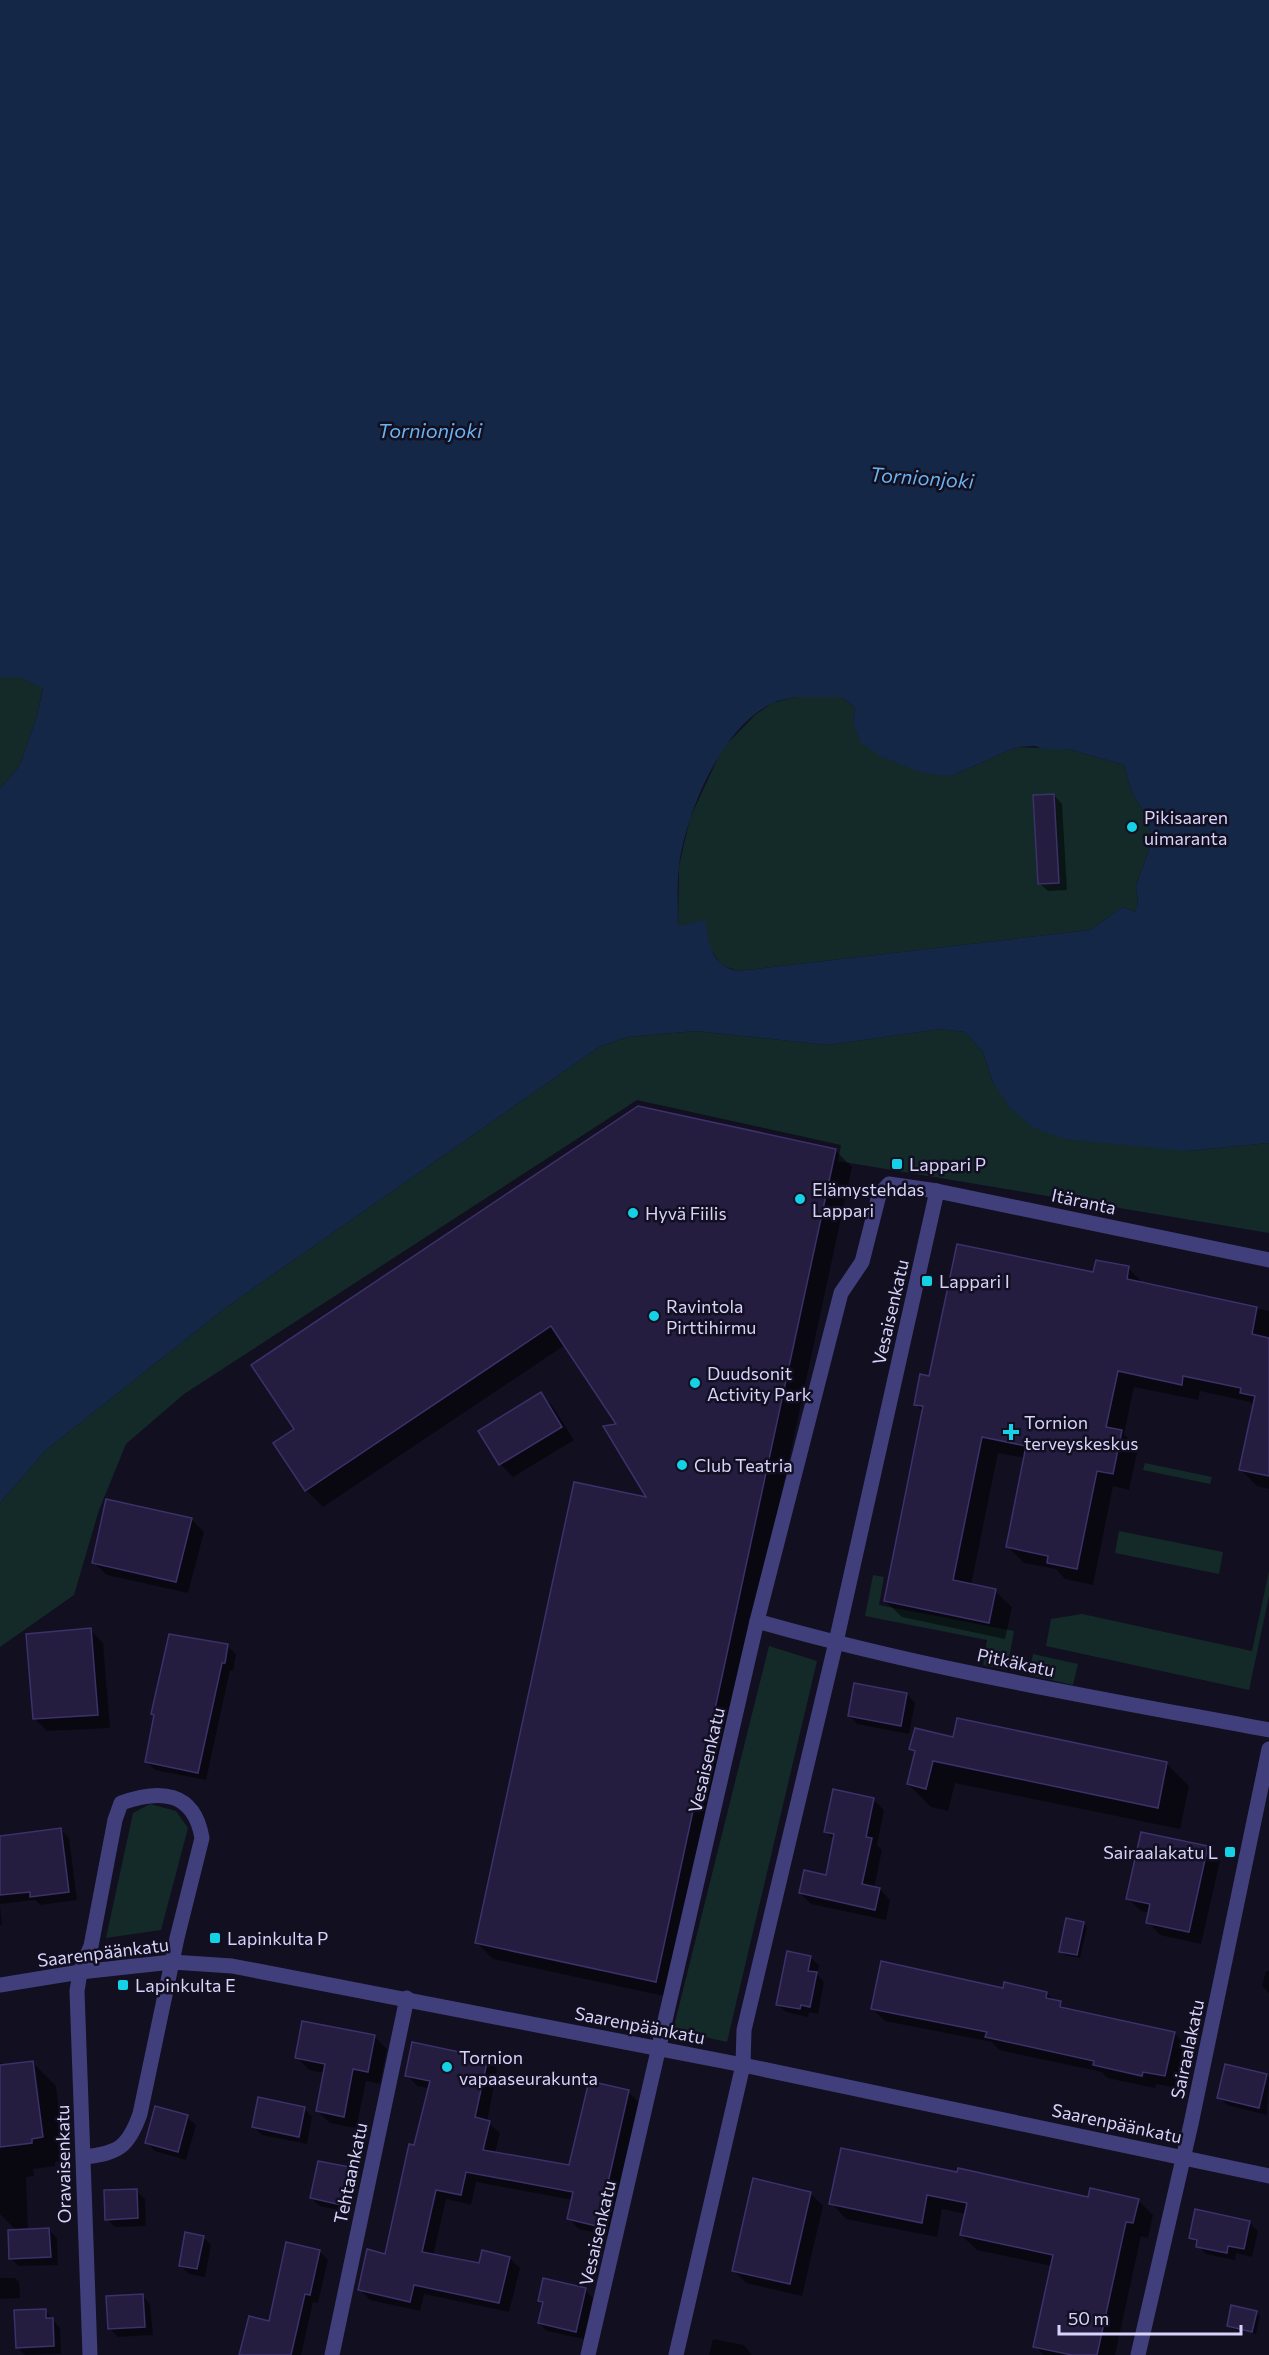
<svg xmlns="http://www.w3.org/2000/svg" width="1269" height="2355" viewBox="0 0 1269 2355" font-family="Commissioner,sans-serif">
  <rect width="100%" height="100%" fill="#120f21"/>
  <g fill="#132a29">
    <polygon points="0,677 19,677 43,687 37,716 20,765 0,789"/>
    <polygon points="795,697 842,697 855,708 853,722 951,776 1017,747 1068,749 1124,765 1131,790 1147,819 1151,835 1149,850 1136,886 1138,903 1135,912 1123,907 1090,930 738,971 721,965 711,950 678,926 679,866 690,818 722,749 755,715 772,703"/>
    <polygon points="940,1029 965,1032 983,1052 993,1083 1187,1151 1269,1143 1269,1233 838,1161 841,1145 637,1100 184,1394 126,1444 99,1510 74,1595 0,1647 0,1503 46,1450 228,1306 599,1047 627,1037 696,1031 828,1045"/>
    <polygon points="1145,1463 1212,1477 1210,1484 1143,1470"/>
    <polygon points="1119,1531 1223,1552 1219,1574 1115,1553"/>
    <polygon points="1269,1571 1269,1596 1249,1690 1046,1646 1051,1619 1082,1614 1252,1651"/>
    <polygon points="873,1575 884,1577 879,1605 1014,1631 1007,1670 983,1665 987,1640 865,1616"/>
    <polygon points="769,1646 817,1661 727,2042 673,2030"/>
    <polygon points="1033,1654 1078,1664 1073,1685 1029,1675"/>
    <polygon points="150,1804 176,1811 188,1828 161,1930 106,1938 133,1813"/>
  </g>
  <path fill="#142746" fill-rule="evenodd" d="M0,0H1269V1143L1187,1151L1064,1139L1032,1127L1010,1108L993,1083L983,1052L965,1032L940,1029L828,1045L696,1031L627,1037L599,1047L228,1306L46,1450L0,1503V789L20,765L37,716L43,688L19,677H0ZM795,697H842L855,708L853,722L861,743L880,756L922,773L951,776L1017,747L1035,746L1043,749H1068L1124,765L1131,790L1147,819L1151,835L1149,850L1136,886L1138,902L1135,912L1123,907L1090,930L738,971C709,965 710,944 705,920L678,926C678,906 677,885 679,866C686,813 721,727 773,703C779,700 788,699 795,697Z"/>
  <g fill="#0007">
    <polygon points="1054,795 1062,804 1067,890 1048,891 1039,883"/>
    <polygon points="835,1150 852,1167 673,1998 493,1959 477,1943 649,1500 619,1425 565,1345 323,1507 306,1490 296,1430"/>
    <polygon points="1128,1268 1145,1285 1269,1311 1269,1489 1257,1486 1241,1470 1254,1406 1250,1402 1200,1391 1198,1400 1134,1387 1124,1434 1138,1448 1129,1490 1113,1486 1093,1585 1065,1579 1056,1569 1024,1563 1007,1546 1025,1458 998,1453 971,1585 995,1591 1012,1607 1005,1639 902,1617 885,1601 923,1412 915,1404 930,1378 1094,1274"/>
    <polygon points="541,1394 553,1407 574,1440 513,1477 500,1464 480,1432"/>
    <polygon points="191,1519 204,1532 188,1593 107,1575 94,1563"/>
    <polygon points="90,1630 103,1643 110,1728 47,1731 34,1718"/>
    <polygon points="227,1646 236,1654 233,1671 230,1670 206,1780 155,1770 146,1761"/>
    <polygon points="855,1684 907,1694 915,1703 909,1734 857,1724 849,1715"/>
    <polygon points="954,1739 1166,1763 1189,1786 1180,1829 955,1783 948,1811 931,1807 908,1784 916,1753 911,1749"/>
    <polygon points="873,1799 884,1810 877,1845 882,1850 874,1888 880,1889 890,1900 886,1920 811,1904 800,1893 827,1877 834,1840 826,1832"/>
    <polygon points="61,1830 69,1838 77,1900 40,1905 35,1900 0,1904 0,1845"/>
    <polygon points="1207,1848 1220,1861 1201,1944 1160,1935 1148,1922 1150,1913 1141,1911 1128,1898"/>
    <polygon points="0,1906 2,1925 0,1925"/>
    <polygon points="1083,1923 1087,1927 1080,1958 1064,1955 1061,1951"/>
    <polygon points="810,1957 819,1965 817,1974 824,1982 818,2014 809,2012 808,2017 786,2012 777,2004"/>
    <polygon points="1266,1971 1269,1971 1269,1993 1262,1986"/>
    <polygon points="1046,1993 1067,2010 1174,2033 1187,2046 1177,2088 1156,2084 1155,2088 1107,2078 1102,2072 999,2050 992,2042 885,2021 872,2008"/>
    <polygon points="374,2036 387,2049 380,2084 366,2081 356,2128 330,2123 317,2111 325,2073 309,2070 297,2057"/>
    <polygon points="487,2059 497,2069 487,2122 500,2133 495,2153 571,2167 628,2092 639,2102 617,2196 620,2199 611,2236 579,2229 568,2218 573,2200 476,2182 471,2205 446,2199 433,2256 480,2265 509,2258 520,2268 509,2312 424,2294 420,2311 370,2300 360,2289 387,2255 429,2088 417,2086 407,2075"/>
    <polygon points="0,2062 4,2066 32,2062 56,2086 65,2160 55,2162 55,2166 33,2169 34,2176 26,2177 28,2231 49,2230 57,2238 58,2265 19,2266 10,2258 17,2231 0,2214"/>
    <polygon points="1267,2075 1269,2078 1267,2115 1227,2105 1219,2097"/>
    <polygon points="304,2108 312,2117 307,2144 262,2135 254,2127"/>
    <polygon points="187,2117 196,2125 186,2160 155,2151 147,2143"/>
    <polygon points="842,2150 1089,2198 1138,2200 1153,2215 1148,2238 1141,2236 1115,2355 1044,2355 1035,2346 1052,2266 977,2250 961,2235 966,2214 942,2209 937,2237 846,2219 831,2203"/>
    <polygon points="349,2169 357,2177 350,2213 320,2206 311,2198"/>
    <polygon points="136,2191 145,2199 146,2226 115,2227 107,2219"/>
    <polygon points="810,2193 823,2206 802,2296 746,2283 733,2270"/>
    <polygon points="1249,2222 1258,2231 1252,2257 1236,2253 1235,2260 1206,2254 1191,2237"/>
    <polygon points="203,2237 211,2245 205,2277 189,2274 180,2265"/>
    <polygon points="319,2251 328,2260 318,2303 313,2302 301,2355 243,2355 270,2323"/>
    <polygon points="0,2278 15,2278 19,2282 20,2298 0,2299"/>
    <polygon points="585,2290 593,2298 584,2339 547,2331 539,2323 544,2305 539,2300"/>
    <polygon points="142,2295 150,2304 153,2335 118,2337 110,2329"/>
    <polygon points="45,2310 60,2328 61,2354 25,2355 17,2347"/>
    <polygon points="1256,2312 1260,2316 1256,2334 1232,2329 1228,2326"/>
    <polygon points="713,2339 744,2345 752,2355 709,2355"/>
  </g>
  <g fill="#241d40" stroke="#3c316a" stroke-width="1.5">
    <polygon points="1054,794 1059,883 1038,884 1033,795"/>
    <polygon points="638,1106 836,1149 656,1982 475,1943 574,1482 646,1497 603,1426 616,1424 551,1326 305,1491 273,1443 294,1429 251,1365"/>
    <polygon points="957,1244 1093,1272 1096,1260 1129,1266 1127,1279 1257,1307 1252,1334 1269,1338 1269,1476 1239,1470 1255,1396 1240,1393 1241,1388 1183,1376 1182,1385 1118,1371 1106,1427 1122,1430 1113,1474 1097,1471 1077,1569 1047,1563 1048,1556 1006,1547 1026,1446 982,1437 953,1580 996,1589 989,1623 884,1601 923,1406 914,1405 917,1389 920,1374 929,1376"/>
    <polygon points="541,1392 562,1427 499,1465 478,1431"/>
    <polygon points="106,1499 192,1518 176,1582 92,1563"/>
    <polygon points="91,1628 98,1715 33,1719 26,1634"/>
    <polygon points="169,1634 228,1644 225,1663 222,1663 198,1773 145,1762 154,1715 151,1714"/>
    <polygon points="854,1683 907,1693 901,1726 848,1716"/>
    <polygon points="957,1718 1167,1762 1158,1808 933,1761 926,1789 907,1784 915,1751 909,1749 915,1728 953,1737"/>
    <polygon points="833,1789 874,1798 866,1837 872,1838 862,1884 880,1888 875,1910 799,1893 804,1870 826,1875 834,1834 824,1832"/>
    <polygon points="61,1828 69,1892 30,1897 30,1892 0,1895 0,1836"/>
    <polygon points="1141,1832 1208,1846 1189,1932 1146,1923 1150,1904 1126,1899"/>
    <polygon points="1066,1918 1084,1922 1077,1955 1059,1952"/>
    <polygon points="787,1951 811,1956 808,1971 817,1972 810,2007 801,2005 800,2009 776,2005"/>
    <polygon points="881,1961 1003,1988 1004,1982 1047,1992 1046,1998 1061,2001 1060,2007 1175,2032 1165,2076 1143,2072 1142,2076 1093,2065 1094,2061 985,2037 987,2032 871,2009"/>
    <polygon points="302,2021 375,2035 368,2072 353,2069 344,2117 316,2111 325,2064 295,2058"/>
    <polygon points="412,2042 488,2058 475,2117 490,2121 483,2150 569,2165 589,2081 629,2090 607,2187 610,2187 601,2227 567,2219 573,2192 466,2172 461,2195 436,2190 422,2252 479,2263 482,2250 510,2257 499,2303 414,2285 410,2302 358,2290 367,2249 385,2254 409,2144 414,2145 430,2081 405,2076"/>
    <polygon points="33,2061 43,2137 32,2139 32,2143 0,2147 0,2065"/>
    <polygon points="1225,2064 1267,2074 1259,2108 1217,2098"/>
    <polygon points="258,2097 305,2107 299,2137 252,2127"/>
    <polygon points="155,2106 188,2115 178,2152 145,2143"/>
    <polygon points="841,2148 957,2172 958,2168 1088,2197 1090,2188 1139,2199 1133,2223 1126,2222 1097,2355 1072,2355 1033,2347 1053,2255 960,2235 967,2203 927,2195 922,2223 829,2204"/>
    <polygon points="318,2161 350,2167 342,2205 310,2198"/>
    <polygon points="753,2178 811,2192 790,2284 732,2271"/>
    <polygon points="137,2189 138,2218 105,2220 104,2190"/>
    <polygon points="1195,2209 1250,2221 1244,2249 1228,2246 1227,2253 1196,2247 1197,2240 1189,2238"/>
    <polygon points="49,2228 51,2257 9,2259 8,2230"/>
    <polygon points="185,2232 204,2236 197,2269 179,2266"/>
    <polygon points="286,2242 320,2250 310,2295 305,2294 291,2355 239,2355 249,2316 269,2321"/>
    <polygon points="543,2278 586,2288 576,2332 538,2323 543,2302 538,2301"/>
    <polygon points="143,2294 145,2327 108,2329 106,2296"/>
    <polygon points="1231,2305 1257,2311 1252,2332 1227,2326"/>
    <polygon points="46,2309 46,2318 53,2318 54,2346 16,2348 14,2310"/>
  </g>
  <g fill="none" stroke-linecap="round" stroke-linejoin="round">
    <g stroke="#413f7b" stroke-width="15">
      <path d="M757,1621C925,1669 1098,1698 1269,1730"/>
      <path d="M84,2157C118,2153 128,2148 140,2114L177,1938L202,1838C194,1791 160,1789 121,1803L115,1820L91,1946L80,1972L77,1991L90,2355"/>
      <polyline points="332,2355 407,1998"/>
      <polyline points="588,2355 757,1621 841,1293 862,1262 879,1195 889,1184 937,1191 1269,1260"/>
      <polyline points="676,2355 743,2065 744,2030 836,1642 937,1191"/>
      <polyline points="1138,2355 1191,2124 1269,1749"/>
    </g>
    <polyline stroke="#413f7b" stroke-width="15" points="0,1985 80,1972 172,1962 232,1966 743,2065 1269,2176"/>
  </g>
  <g fill="#15d1e5" stroke="#120f21" stroke-width="2">
    <circle cx="1132" cy="827" r="6"/>
    <rect x="891" y="1158" width="12" height="12" rx="3"/>
    <circle cx="800" cy="1199" r="6"/>
    <circle cx="633" cy="1213" r="6"/>
    <rect x="921" y="1275" width="12" height="12" rx="3"/>
    <circle cx="654" cy="1316" r="6"/>
    <circle cx="695" cy="1383" r="6"/>
    <path d="M1008 1423h6v6h6v6h-6v6h-6v-6h-6v-6h6z"/>
    <circle cx="682" cy="1465" r="6"/>
    <rect x="1224" y="1846" width="12" height="12" rx="3"/>
    <rect x="209" y="1932" width="12" height="12" rx="3"/>
    <rect x="117" y="1979" width="12" height="12" rx="3"/>
    <circle cx="447" cy="2067" r="6"/>
  </g>
  <g text-anchor="middle" dominant-baseline="central" stroke-width="5" stroke-linejoin="round" paint-order="stroke">
    <g font-size="18" fill="#d7d3fb" stroke="#120f21" text-anchor="start">
      <text x="1144" y="817">Pikisaaren<tspan x="1144" dy="21">uimaranta</tspan></text>
      <text x="909" y="1164">Lappari P</text>
      <text x="812" y="1189">Elämystehdas<tspan x="812" dy="21">Lappari</tspan></text>
      <text x="645" y="1213">Hyvä Fiilis</text>
      <text x="939" y="1281">Lappari I</text>
      <text x="666" y="1306">Ravintola<tspan x="666" dy="21">Pirttihirmu</tspan></text>
      <text x="707" y="1373">Duudsonit<tspan x="707" dy="21">Activity Park</tspan></text>
      <text x="1024" y="1422">Tornion<tspan x="1024" dy="21">terveyskeskus</tspan></text>
      <text x="694" y="1465">Club Teatria</text>
      <text x="1218" y="1852" text-anchor="end">Sairaalakatu L</text>
      <text x="227" y="1938">Lapinkulta P</text>
      <text x="135" y="1985">Lapinkulta E</text>
      <text x="459" y="2057">Tornion<tspan x="459" dy="21">vapaaseurakunta</tspan></text>
    </g>
    <g font-size="18" fill="#d7d3fb" stroke="#120f21">
      <text transform="translate(1084 1201) rotate(12)">Itäranta</text>
      <text transform="translate(890 1312) rotate(-77)">Vesaisenkatu</text>
      <text transform="translate(1016 1662) rotate(12)">Pitkäkatu</text>
      <text transform="translate(706 1760) rotate(-77)">Vesaisenkatu</text>
      <text transform="translate(103 1952) rotate(-7)">Saarenpäänkatu</text>
      <text transform="translate(640 2025) rotate(11)">Saarenpäänkatu</text>
      <text transform="translate(1187 2049) rotate(-78)">Sairaalakatu</text>
      <text transform="translate(1117 2123) rotate(12)">Saarenpäänkatu</text>
      <text transform="translate(63 2164) rotate(-91)">Oravaisenkatu</text>
      <text transform="translate(350 2173) rotate(-78)">Tehtaankatu</text>
      <text transform="translate(597 2233) rotate(-77)">Vesaisenkatu</text>
    </g>
    <g font-size="20" font-style="italic" fill="#6ab3f1" stroke="#120f21">
      <text x="430" y="430">Tornionjoki</text>
      <text transform="translate(922 477) rotate(4)">Tornionjoki</text>
    </g>
  </g>
  <path d="M1059 2325v9h182v-9" fill="none" stroke="#d7d3fb" stroke-width="3"/>
  <text x="1068" y="2325" font-size="18" fill="#d7d3fb" stroke="#120f21" stroke-width="4.5" paint-order="stroke">50 m</text>
</svg>
